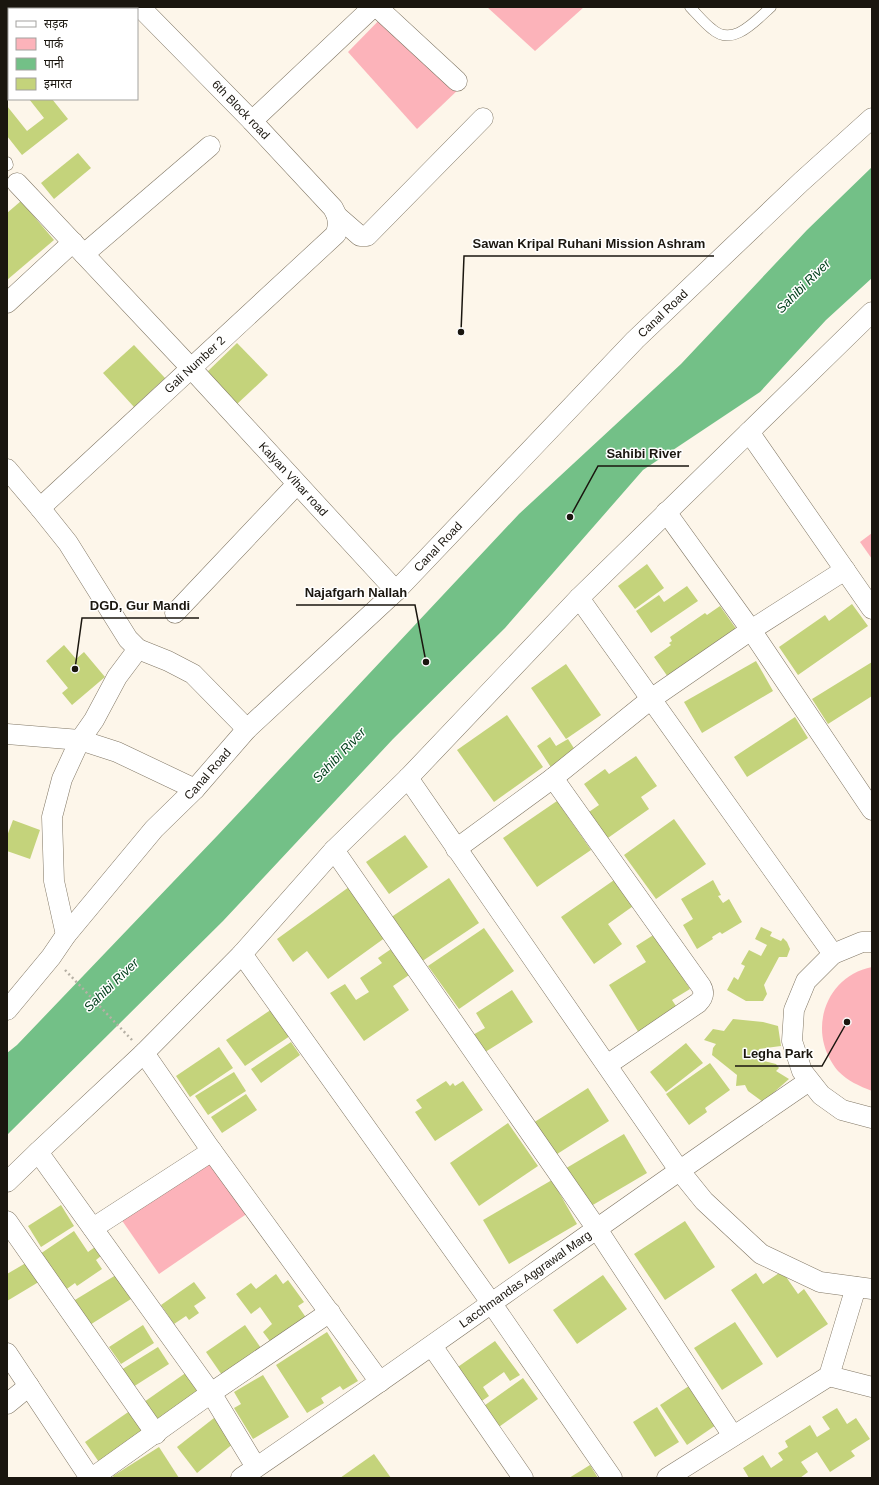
<svg xmlns="http://www.w3.org/2000/svg" width="879" height="1485" viewBox="0 0 879 1485" font-family="Helvetica,'Noto Sans Devanagari',sans-serif">
  <rect width="100%" height="100%" fill="#fdf6ea"/>
  <g fill="#fcb3ba">
    <polygon points="487,7 584,7 535,51"/>
    <polygon points="390,9 461,87 417,129 348,52"/>
    <polygon points="872,533 872,559 860,542"/>
    <path d="M872,967V1091C859,1086 848,1081 838,1071C835,1068 833,1064 831,1061C809,1024 829,975 872,967Z"/>
    <polygon points="209,1158 248,1213 159,1274 121,1219"/>
  </g>
  <polygon fill="#73c087" points="872,167 872,278 826,320 760,392 643,470 505,628 393,739 223,921 7,1135 7,1053 17,1045 217,836 519,514 681,364 807,230"/>
  <g fill="#c4d37b">
    <polygon points="7,31 9,34 9,49 7,50"/>
    <polygon points="9,84 9,97 7,98 7,85"/>
    <polygon points="29,99 52,99 68,119 22,155 7,136 7,106 27,131 44,118"/>
    <polygon points="78,153 91,168 54,199 41,183"/>
    <polygon points="21,201 54,240 7,280 7,213"/>
    <polygon points="237,343 268,375 236,405 206,373"/>
    <polygon points="134,345 165,378 134,407 103,373"/>
    <polygon points="647,564 664,588 635,609 618,586"/>
    <polygon points="687,586 698,601 651,633 636,611 659,595 664,602"/>
    <polygon points="852,604 868,626 798,675 779,647 825,615 829,621"/>
    <polygon points="720,606 737,630 668,677 654,657 671,645 669,643 672,641 670,637 705,613 707,615"/>
    <polygon points="64,645 76,659 84,652 105,677 72,705 62,693 68,688 46,661"/>
    <polygon points="756,661 773,691 702,733 684,702"/>
    <polygon points="872,662 872,696 828,724 812,699"/>
    <polygon points="566,664 601,715 566,739 531,688"/>
    <polygon points="507,715 543,767 494,802 457,750"/>
    <polygon points="795,717 808,738 747,777 734,757"/>
    <polygon points="550,737 556,746 568,739 579,756 554,772 537,746"/>
    <polygon points="636,756 657,786 641,797 649,809 605,840 586,814 599,805 584,784 605,769 609,774"/>
    <polygon points="557,801 591,850 537,887 503,838"/>
    <polygon points="674,819 706,864 656,899 624,855"/>
    <polygon points="13,820 40,830 30,859 7,851 7,836"/>
    <polygon points="405,835 428,867 389,894 366,862"/>
    <polygon points="449,878 479,923 421,962 390,918"/>
    <polygon points="617,878 636,904 608,924 622,944 594,964 561,917"/>
    <polygon points="713,880 721,895 718,896 723,903 729,899 742,922 722,934 720,932 712,937 713,939 697,949 683,925 693,919 681,899"/>
    <polygon points="349,887 386,937 328,979 307,951 293,962 277,939"/>
    <polygon points="761,927 772,932 770,936 781,941 783,938 787,942 790,949 787,957 779,957 764,985 767,994 763,1001 746,1001 727,990 734,977 738,980 745,966 741,964 749,950 761,956 767,945 755,939"/>
    <polygon points="484,928 514,971 459,1009 428,966"/>
    <polygon points="655,934 690,989 672,1000 678,1009 639,1033 609,985 646,962 636,946"/>
    <polygon points="394,947 412,973 393,986 409,1010 364,1041 330,993 345,984 356,1000 369,992 360,978 382,963 378,958"/>
    <polygon points="512,990 533,1022 482,1054 471,1036 485,1028 476,1013"/>
    <polygon points="272,1009 290,1036 245,1066 226,1040"/>
    <polygon points="733,1019 763,1022 778,1026 781,1046 759,1049 756,1059 776,1064 779,1068 776,1071 789,1079 763,1102 748,1091 745,1085 736,1086 737,1075 712,1055 713,1048 716,1044 704,1040 713,1029 724,1031"/>
    <polygon points="291,1042 300,1055 261,1083 251,1069"/>
    <polygon points="686,1043 703,1063 666,1092 650,1072"/>
    <polygon points="219,1047 233,1068 190,1097 176,1076"/>
    <polygon points="710,1063 730,1090 705,1108 707,1112 689,1125 666,1094"/>
    <polygon points="234,1072 246,1091 208,1115 195,1096"/>
    <polygon points="446,1081 450,1086 453,1083 455,1086 463,1081 483,1110 435,1141 415,1112 422,1108 416,1100"/>
    <polygon points="588,1088 609,1121 554,1156 533,1123"/>
    <polygon points="246,1094 257,1110 222,1133 211,1117"/>
    <polygon points="508,1123 538,1166 479,1206 450,1163"/>
    <polygon points="624,1134 647,1173 586,1209 563,1170"/>
    <polygon points="552,1180 577,1224 509,1264 483,1220"/>
    <polygon points="61,1205 74,1226 41,1247 28,1226"/>
    <polygon points="685,1221 715,1267 665,1300 634,1254"/>
    <polygon points="74,1231 88,1252 95,1247 101,1256 96,1260 102,1269 77,1286 75,1283 64,1291 37,1256"/>
    <polygon points="31,1260 42,1280 7,1301 7,1274"/>
    <polygon points="782,1271 798,1294 804,1289 828,1324 777,1358 731,1290 756,1273 763,1284"/>
    <polygon points="276,1274 283,1284 288,1280 304,1302 298,1306 307,1319 272,1344 263,1332 272,1324 260,1307 251,1314 236,1294 251,1283 256,1289"/>
    <polygon points="116,1275 131,1299 85,1328 70,1303"/>
    <polygon points="603,1275 627,1309 577,1344 553,1310"/>
    <polygon points="194,1282 206,1298 194,1306 199,1313 189,1320 186,1316 174,1324 161,1305"/>
    <polygon points="735,1322 763,1364 722,1390 694,1348"/>
    <polygon points="143,1325 154,1343 121,1364 109,1347"/>
    <polygon points="245,1325 263,1351 224,1378 206,1352"/>
    <polygon points="327,1332 358,1381 343,1390 340,1386 321,1398 324,1403 307,1413 276,1365"/>
    <polygon points="495,1341 520,1375 510,1381 504,1372 483,1387 489,1396 476,1405 452,1371"/>
    <polygon points="158,1347 169,1364 133,1387 121,1370"/>
    <polygon points="187,1372 203,1394 160,1425 144,1402"/>
    <polygon points="263,1375 289,1417 253,1439 234,1408 241,1404 234,1392"/>
    <polygon points="523,1378 538,1399 496,1429 481,1408"/>
    <polygon points="689,1386 716,1425 687,1445 660,1405"/>
    <polygon points="657,1407 679,1442 655,1457 633,1422"/>
    <polygon points="134,1408 149,1430 101,1465 85,1442"/>
    <polygon points="837,1408 847,1424 856,1418 870,1439 851,1451 855,1456 830,1472 817,1452 801,1462 808,1472 800,1478 749,1478 743,1468 763,1455 771,1468 783,1460 778,1453 788,1447 785,1441 810,1425 817,1437 830,1429 822,1417"/>
    <polygon points="214,1418 234,1443 197,1473 177,1447"/>
    <polygon points="159,1447 179,1478 114,1478 113,1476"/>
    <polygon points="374,1454 391,1478 340,1478"/>
    <polygon points="590,1465 598,1478 569,1478"/>
  </g>
  <g fill="none" stroke-linecap="round" stroke-linejoin="round">
    <defs>
      <g id="lane">
        <polyline points="7,7 9,10"/>
        <path d="M690,7C697,14 704,23 712,29C733,48 756,20 771,7"/>
        <polyline points="7,69 9,67"/>
        <polyline points="7,162 8,165"/>
      </g>
      <g id="street">
        <path id="s1" d="M140,7L252,121L333,208L337,216L360,236H367L483,118"/>
        <polyline points="377,7 457,81"/>
        <polyline points="97,9 100,7"/>
        <polyline points="252,121 373,7"/>
        <path id="s2" d="M17,183L190,367L396,591"/>
        <polyline points="84,254 210,146"/>
        <polyline points="7,303 73,242"/>
        <polyline points="749,432 872,609"/>
        <polyline points="7,469 40,508 68,543 128,639 138,649 168,661 193,674 247,729"/>
        <path id="s3" d="M40,508L336,234L338,225L337,216"/>
        <polyline points="666,512 751,630 872,810"/>
        <polyline points="175,613 297,484"/>
        <polyline points="7,734 80,740 117,752 195,789"/>
        <polyline points="408,778 579,598"/>
        <path d="M553,778L701,986C705,993 704,997 698,1003L607,1065"/>
        <polyline points="456,849 553,778 651,699 751,630 845,570"/>
        <polyline points="334,850 597,1229 733,1436"/>
        <polyline points="66,935 54,881 52,817 62,779 80,740 94,720 117,677 138,649"/>
        <polyline points="872,942 862,942 833,954 806,981 794,1010 792,1041 802,1071 821,1095 842,1110 872,1118"/>
        <polyline points="242,954 492,1304 612,1478"/>
        <polyline points="833,954 579,598 872,312"/>
        <path id="s4" d="M7,1010L51,957L66,935L154,829L195,789L247,729L396,591L635,340L801,182L872,118"/>
        <polyline points="144,1053 209,1147 380,1382"/>
        <polyline points="38,1152 211,1393 256,1467"/>
        <polyline points="7,1182 38,1152 144,1053 242,954 334,850 408,778 679,1170 704,1201 761,1254 820,1282 872,1289"/>
        <polyline points="7,1221 156,1434"/>
        <polyline points="93,1228 212,1151"/>
        <polyline points="432,1346 523,1478"/>
        <polyline points="7,1353 90,1478"/>
        <polyline points="829,1376 872,1387"/>
        <polyline points="7,1404 29,1386"/>
        <polyline points="92,1478 211,1393 330,1312"/>
        <path id="s5" d="M241,1478C432,1348 618,1211 809,1081"/>
        <polyline points="667,1478 829,1376 856,1287"/>
      </g>
    </defs>
    <use href="#lane" stroke="#817765" stroke-width="11"/>
    <use href="#street" stroke="#817765" stroke-width="21"/>
    <polyline stroke="#b6b0a5" stroke-width="2.5" stroke-dasharray="2 3" stroke-linecap="butt" points="65,970 132,1040"/>
    <use href="#lane" stroke="#fff" stroke-width="10"/>
    <use href="#street" stroke="#fff" stroke-width="20"/>
  </g>
  <g text-anchor="middle" dominant-baseline="central" stroke-width="3" stroke-linejoin="round" paint-order="stroke">
    <g font-size="12" fill="#1a160f" stroke="#fff">
      <text stroke="none"><textPath href="#s1" startOffset="144">6th Block road</textPath></text>
      <text stroke="none"><textPath href="#s4" startOffset="958">Canal Road</textPath></text>
      <text stroke="none"><textPath href="#s3" startOffset="211">Gali Number 2</textPath></text>
      <text stroke="none"><textPath href="#s2" startOffset="405">Kalyan Vihar road</textPath></text>
      <text stroke="none"><textPath href="#s4" startOffset="634">Canal Road</textPath></text>
      <text stroke="none"><textPath href="#s4" startOffset="310">Canal Road</textPath></text>
      <text stroke="none"><textPath href="#s5" startOffset="347">Lacchmandas Aggrawal Marg</textPath></text>
    </g>
    <g font-size="13" font-style="italic" fill="#06431f" stroke="#fff">
      <text transform="translate(803 286) rotate(-45)">Sahibi River</text>
      <text transform="translate(339 755) rotate(-46)">Sahibi River</text>
      <text transform="translate(111 985) rotate(-44)">Sahibi River</text>
    </g>
  </g>
  <path fill="none" stroke="#1a160f" stroke-width="1.5" d="M461 332L464 256H714M570 517L598 466H689M426 662L415 605H296M75 669L82 618H199M847 1022L822 1066H735"/>
  <g fill="#1a160f" stroke="#fff" stroke-width="1.5">
    <circle cx="461" cy="332" r="4"/>
    <circle cx="570" cy="517" r="4"/>
    <circle cx="426" cy="662" r="4"/>
    <circle cx="75" cy="669" r="4"/>
    <circle cx="847" cy="1022" r="4"/>
  </g>
  <g font-size="13" text-anchor="middle" font-weight="bold" fill="#1a160f" stroke="#fff" stroke-width="3" stroke-linejoin="round" paint-order="stroke">
    <text x="589" y="248">Sawan Kripal Ruhani Mission Ashram</text>
    <text x="644" y="458">Sahibi River</text>
    <text x="356" y="597">Najafgarh Nallah</text>
    <text x="140" y="610">DGD, Gur Mandi</text>
    <text x="778" y="1058">Legha Park</text>
  </g>
  <rect width="879" height="1485" fill="none" stroke="#1a160f" stroke-width="16"/>
  <rect x="8" y="8" width="130" height="92" fill="#ffffff" stroke="#a3a29f"/>
  <rect x="16" y="21" width="20" height="6" fill="#ffffff" stroke="#a3a29f"/>
  <text x="44" y="28" font-size="12" fill="#1a160f">सड़क</text>
  <rect x="16" y="38" width="20" height="12" fill="#fcb3ba" stroke="#a3a29f"/>
  <text x="44" y="48" font-size="12" fill="#1a160f">पार्क</text>
  <rect x="16" y="58" width="20" height="12" fill="#73c087" stroke="#a3a29f"/>
  <text x="44" y="68" font-size="12" fill="#1a160f">पानी</text>
  <rect x="16" y="78" width="20" height="12" fill="#c4d37b" stroke="#a3a29f"/>
  <text x="44" y="88" font-size="12" fill="#1a160f">इमारत</text>
</svg>
